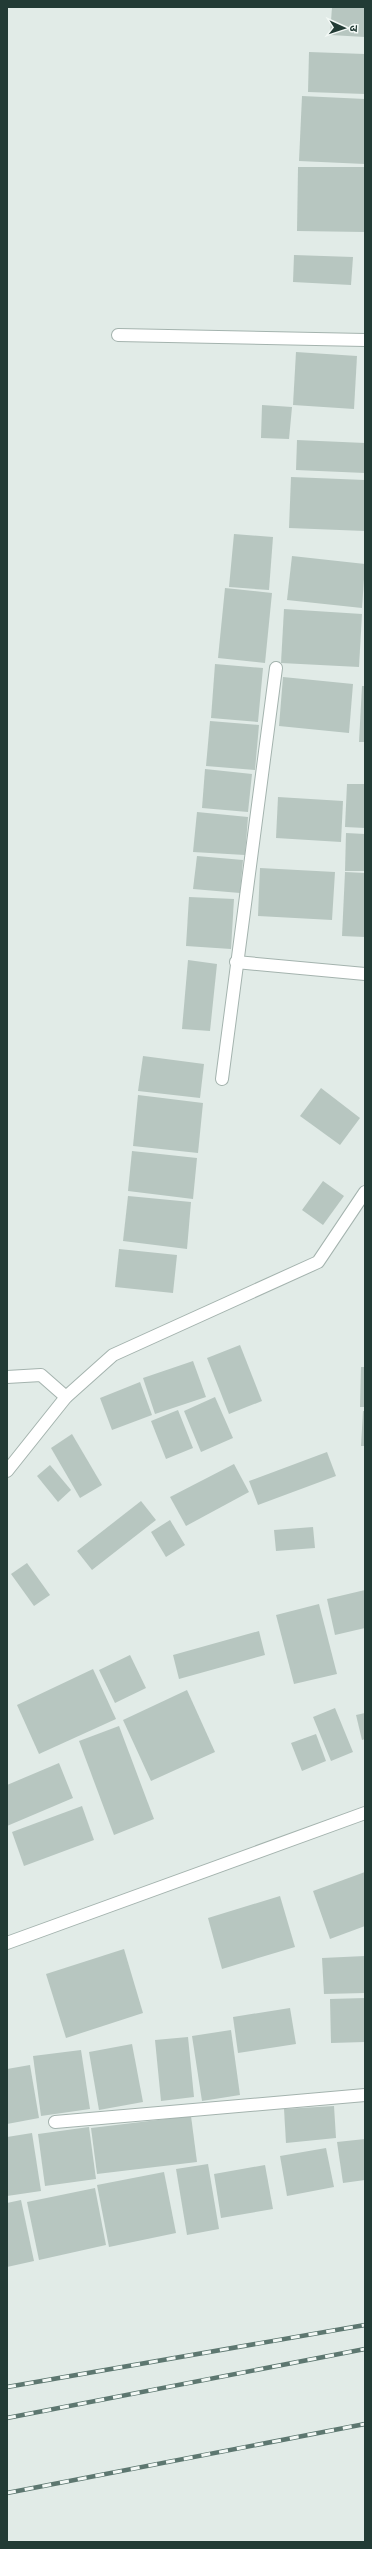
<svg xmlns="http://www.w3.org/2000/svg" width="372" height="2549" viewBox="0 0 372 2549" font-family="Raleway,'Noto Sans Devanagari',sans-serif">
  <rect width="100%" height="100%" fill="#e1ebe7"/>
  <g fill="#b7c6c0">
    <polygon points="332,7 365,7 365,37 330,35"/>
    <polygon points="309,52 365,54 365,94 308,92"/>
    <polygon points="302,96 365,99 365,164 299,161"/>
    <polygon points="298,167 365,167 365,232 297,231"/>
    <polygon points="294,255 353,257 351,285 293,282"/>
    <polygon points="296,352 357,356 354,409 293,405"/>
    <polygon points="262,405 292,407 289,439 261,438"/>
    <polygon points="297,440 365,443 365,473 296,470"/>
    <polygon points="291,477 365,480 365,531 289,528"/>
    <polygon points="234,534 273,537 269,590 229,587"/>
    <polygon points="292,556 365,564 362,608 287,600"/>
    <polygon points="225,588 272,593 265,663 218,658"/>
    <polygon points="284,609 362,614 359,667 281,663"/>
    <polygon points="215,664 263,668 258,722 211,718"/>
    <polygon points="283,677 353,684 349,733 279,726"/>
    <polygon points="362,686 365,686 365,742 359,742"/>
    <polygon points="210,721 259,725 255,770 206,766"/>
    <polygon points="205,769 252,774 248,812 202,808"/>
    <polygon points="347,784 365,784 365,828 345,827"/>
    <polygon points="278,797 343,801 341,842 276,838"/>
    <polygon points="197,812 248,817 245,855 193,852"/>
    <polygon points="346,833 365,834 365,871 345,871"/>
    <polygon points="197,856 243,860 240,893 193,889"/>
    <polygon points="260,868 335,872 332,920 258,916"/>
    <polygon points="345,872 365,873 365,937 342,936"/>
    <polygon points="189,897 234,899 231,949 186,946"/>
    <polygon points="188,960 217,964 210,1031 182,1029"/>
    <polygon points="143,1056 204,1064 200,1098 138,1091"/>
    <polygon points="321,1088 360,1118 340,1145 300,1116"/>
    <polygon points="138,1095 203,1103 198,1153 133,1146"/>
    <polygon points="132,1151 197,1158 193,1199 128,1191"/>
    <polygon points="323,1181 344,1196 323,1225 302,1210"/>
    <polygon points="128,1196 191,1202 187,1249 123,1241"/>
    <polygon points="119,1249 177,1255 173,1293 115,1287"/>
    <polygon points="240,1345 262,1401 229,1414 207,1358"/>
    <polygon points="193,1361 206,1397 155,1414 143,1378"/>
    <polygon points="361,1367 365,1367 365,1407 360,1407"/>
    <polygon points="140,1382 152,1415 112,1430 100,1398"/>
    <polygon points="215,1397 233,1438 201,1452 184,1411"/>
    <polygon points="178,1410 193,1448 166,1459 151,1421"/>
    <polygon points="363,1411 365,1411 365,1446 361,1446"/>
    <polygon points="72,1434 102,1485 80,1498 51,1448"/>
    <polygon points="327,1452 336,1476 258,1505 249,1481"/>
    <polygon points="234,1464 249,1492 186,1526 170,1497"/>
    <polygon points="50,1465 71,1490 58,1502 37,1476"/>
    <polygon points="141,1501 156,1520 92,1570 77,1551"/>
    <polygon points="170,1520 185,1545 166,1557 151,1532"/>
    <polygon points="313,1527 315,1548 276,1551 274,1530"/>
    <polygon points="27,1563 50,1595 34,1606 11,1574"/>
    <polygon points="365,1590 365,1628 335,1635 327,1599"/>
    <polygon points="319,1604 337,1674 294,1684 276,1615"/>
    <polygon points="259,1631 265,1655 179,1679 173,1655"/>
    <polygon points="130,1655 146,1688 115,1703 99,1670"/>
    <polygon points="93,1669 116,1719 39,1754 17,1705"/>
    <polygon points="187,1690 215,1752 151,1781 123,1720"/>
    <polygon points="335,1708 353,1752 331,1761 313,1717"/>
    <polygon points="365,1713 365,1739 362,1740 356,1715"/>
    <polygon points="119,1726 154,1819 114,1835 79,1741"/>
    <polygon points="316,1734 326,1761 302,1771 291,1743"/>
    <polygon points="59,1763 73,1798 7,1826 7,1785"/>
    <polygon points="82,1806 94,1840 24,1866 12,1832"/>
    <polygon points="365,1872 365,1926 330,1939 313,1891"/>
    <polygon points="280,1896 295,1947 222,1969 208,1918"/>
    <polygon points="124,1949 143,2013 66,2038 46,1974"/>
    <polygon points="365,1956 365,1993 324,1994 322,1958"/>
    <polygon points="365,1998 365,2042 331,2043 330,1999"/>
    <polygon points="290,2008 296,2044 238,2053 233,2017"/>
    <polygon points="231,2030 240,2095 202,2101 192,2036"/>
    <polygon points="188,2037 194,2097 161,2101 155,2040"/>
    <polygon points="132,2044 143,2102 99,2110 89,2052"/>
    <polygon points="81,2050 90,2109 41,2116 33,2056"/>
    <polygon points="30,2065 39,2118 7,2124 7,2069"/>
    <polygon points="334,2106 336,2138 286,2143 284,2109"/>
    <polygon points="191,2116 197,2162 97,2174 91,2128"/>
    <polygon points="89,2127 96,2179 45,2186 38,2134"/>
    <polygon points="32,2133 41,2191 7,2196 7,2137"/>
    <polygon points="365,2139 365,2180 343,2183 337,2142"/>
    <polygon points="326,2148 334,2187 287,2196 280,2156"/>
    <polygon points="208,2164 219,2229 187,2235 176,2169"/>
    <polygon points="265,2165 273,2209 221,2218 214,2174"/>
    <polygon points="164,2172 176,2233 109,2247 97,2185"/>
    <polygon points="95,2188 106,2245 39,2260 27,2202"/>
    <polygon points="21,2200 34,2261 7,2267 7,2203"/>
  </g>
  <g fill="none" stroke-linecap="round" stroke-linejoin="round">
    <defs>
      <g id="minor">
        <polyline points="118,335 365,340"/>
        <polyline points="236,962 365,974"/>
        <polyline points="222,1079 276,668"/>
        <polyline points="7,1377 41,1375 66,1397"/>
        <polyline points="7,1471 66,1397 113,1355 318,1262 365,1192"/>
        <polyline points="7,1943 365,1813"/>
        <polyline points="55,2122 365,2095"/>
      </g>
    </defs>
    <use href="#minor" stroke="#a4b3ae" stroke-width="14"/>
    <use href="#minor" stroke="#fff" stroke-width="12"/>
    <defs>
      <g id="rail">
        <polyline points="7,2387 365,2325"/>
        <polyline points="7,2418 365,2349"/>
        <polyline points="7,2493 365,2424"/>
      </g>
    </defs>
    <use href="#rail" stroke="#5d7770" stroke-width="4.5"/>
    <use href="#rail" stroke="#f2f8f5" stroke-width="3" stroke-dasharray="9" stroke-linecap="butt"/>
  </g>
  <rect width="372" height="2549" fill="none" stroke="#223b35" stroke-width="16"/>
  <g transform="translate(344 28) rotate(93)" stroke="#f2f8f5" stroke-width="3" paint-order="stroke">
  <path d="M0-3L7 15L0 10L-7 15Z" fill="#223b35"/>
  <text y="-6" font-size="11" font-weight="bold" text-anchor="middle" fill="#223b35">उ</text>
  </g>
</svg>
